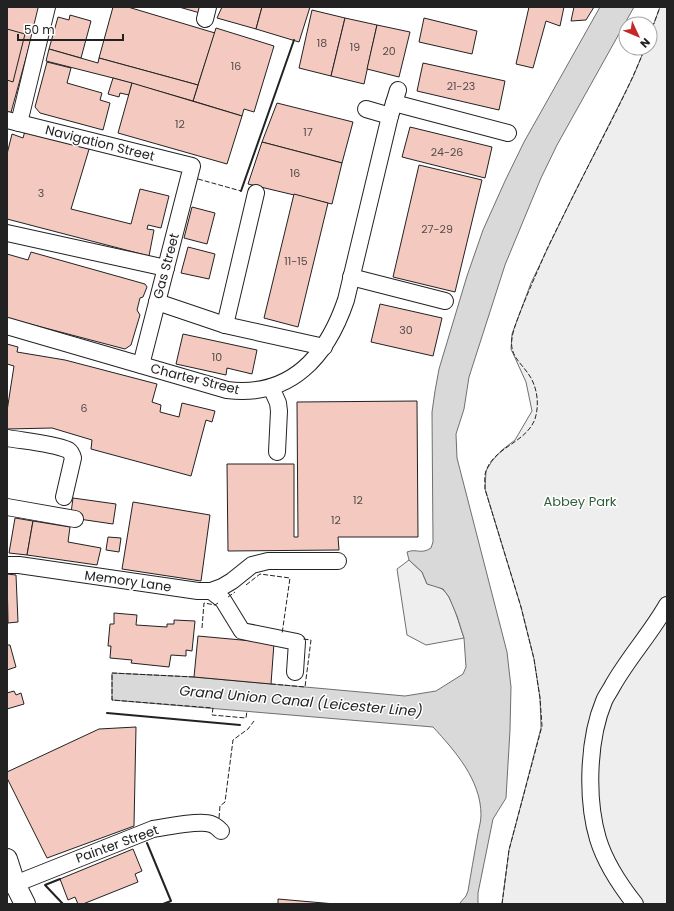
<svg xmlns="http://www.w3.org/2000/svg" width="674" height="911" viewBox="0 0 674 911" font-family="Poppins,sans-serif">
  <rect width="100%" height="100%" fill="#fff"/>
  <g fill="#eee" stroke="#6f6f6f">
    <polygon points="660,7 667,7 667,904 502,904 509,850 541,728 540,698 534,659 521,607 485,489 486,471 492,461 502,450 515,440 532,411 526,382 511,349 512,334 531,283 572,198 633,77 645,48 650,48 650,34"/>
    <path d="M409,560L422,572L427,584C432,585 438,586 442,589C452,595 460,627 464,638L426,645L407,635L397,569Z"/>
  </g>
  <path fill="#d9d9d9" stroke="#6f6f6f" d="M600,7H634L557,145L541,178L505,265L469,377L464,409L456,434L457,458L507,652L511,687L510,730L506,798L493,819L478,893V904H459L466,896L468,891C471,873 474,856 477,839C478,831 481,823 481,815C481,780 455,751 433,727L112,700V673L194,677L405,696L436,691L463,674L466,667L464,638L457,616L449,597L443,589L427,584L422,572L409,560L407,552C417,548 420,555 431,548L433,542L432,412L435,391L439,369L467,276L483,230L505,181L524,142Z"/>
  <g fill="#f3c9c0" stroke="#222">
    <polygon points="7,7 40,7 10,116 7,115"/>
    <polygon points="113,7 128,7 215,33 198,85 99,58"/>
    <polygon points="179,7 202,7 200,13"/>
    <polygon points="222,7 262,7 256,29 217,18"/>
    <polygon points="262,7 310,7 299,42 256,29"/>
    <polygon points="529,7 564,7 560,26 546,21 533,68 516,64"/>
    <polygon points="574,7 594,7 586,20 571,21"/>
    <polygon points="312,10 345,18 331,76 299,68"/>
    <polygon points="70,15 91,21 81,58 49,49 58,17 69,20"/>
    <polygon points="345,18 377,25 364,84 331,76"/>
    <polygon points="424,18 477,31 472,54 419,42"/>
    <polygon points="377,25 410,32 399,77 367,69"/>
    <polygon points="216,28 274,46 254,112 244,109 242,116 193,101"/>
    <polygon points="7,29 25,34 13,82 7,80"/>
    <polygon points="49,49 98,63 99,58 198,85 193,101 113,78 46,61"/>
    <polygon points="47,62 71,68 67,83 102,93 100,100 110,103 103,130 40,113 35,107"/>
    <polygon points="423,63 505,81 499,110 417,91"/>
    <polygon points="113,78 132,83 129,95 120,93 119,97 108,94"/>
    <polygon points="132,83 242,116 227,164 118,133"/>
    <polygon points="277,103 353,122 342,163 262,142"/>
    <polygon points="410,127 492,147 485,178 402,157"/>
    <polygon points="25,131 90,146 71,209 131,224 140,189 169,196 161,228 148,225 147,229 154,230 149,256 7,219 7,154 12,134 23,138"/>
    <polygon points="262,142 342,163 332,204 248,184"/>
    <polygon points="419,165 482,180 455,292 393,277"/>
    <polygon points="294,194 328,203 298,327 264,318"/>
    <polygon points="192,207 215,213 207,244 184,238"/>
    <polygon points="188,247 215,254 209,279 181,273"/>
    <polygon points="31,252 145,284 147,287 143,297 140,298 137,310 140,315 131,345 125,349 7,318 7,254 28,260"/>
    <polygon points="380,304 442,318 433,356 371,342"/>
    <polygon points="183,334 257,350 252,374 227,368 226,375 176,364"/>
    <polygon points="7,344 18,347 17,352 65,360 157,384 152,402 161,405 160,412 179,417 182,403 215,411 212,422 206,420 191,476 91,449 92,440 52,428 7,429 7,411 14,366 7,364"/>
    <polygon points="417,401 418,537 338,537 339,550 228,551 227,464 294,464 294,537 298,537 297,402"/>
    <polygon points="73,498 116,504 113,524 79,519 71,513"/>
    <polygon points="133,502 210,515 201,581 122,569"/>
    <polygon points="15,518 33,521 27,555 9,553"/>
    <polygon points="33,521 70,527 68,542 101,548 97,565 27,555"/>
    <polygon points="108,537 121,538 119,552 106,550"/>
    <polygon points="7,574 16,575 18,622 8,623"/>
    <polygon points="114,613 137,615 136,625 167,627 167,624 174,624 174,620 195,621 192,651 186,650 186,656 171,655 169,667 131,663 132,660 110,658 111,646 108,646 110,624 114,624"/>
    <polygon points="198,636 274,643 271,684 194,677"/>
    <polygon points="7,645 10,645 16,667 7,670"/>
    <polygon points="14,691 16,695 21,693 24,704 7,709 7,693"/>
    <polygon points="136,727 134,826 47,858 7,778 7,772 99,729"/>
    <polygon points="133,849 142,871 135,874 138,882 83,904 78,904 75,897 68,900 60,879"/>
    <polygon points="278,899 335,904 278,904"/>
  </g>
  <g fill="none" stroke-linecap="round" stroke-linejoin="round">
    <defs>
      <g id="minor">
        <polyline points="205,19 208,7"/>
        <polyline points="394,103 508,133"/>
        <polyline points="366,109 390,116"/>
        <polyline points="7,120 192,166 141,365"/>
        <polyline points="19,123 47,7"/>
        <polyline points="7,233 166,268"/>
        <polyline points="351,277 445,301"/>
        <polyline points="157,302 225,325 324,347"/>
        <polyline points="225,325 256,193"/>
        <path d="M7,326L227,390C291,398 327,356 346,300L390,116L398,90"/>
        <polyline points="271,387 278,403 279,411 277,452"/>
        <path d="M7,438C24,441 52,443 68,450C71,452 72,454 73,458L64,497"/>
        <polyline points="7,507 75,519"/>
        <polyline points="7,565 19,565 198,591 211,591 222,587 232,581 252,565 268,561 338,561"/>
        <polyline points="211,591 223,600 242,631 297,642 295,672"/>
        <path d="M15,884L153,829C165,827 200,820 211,824C215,825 218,828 221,831"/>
        <path d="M635,904C620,885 605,862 598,839C586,799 588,739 604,701C606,696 610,691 613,685C629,657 651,633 667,605"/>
      </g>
      <polyline id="major" points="7,859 15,884 25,904"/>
    </defs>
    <use href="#minor" stroke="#222" stroke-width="18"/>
    <use href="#major" stroke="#222" stroke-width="22"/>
    <use href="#minor" stroke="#fff" stroke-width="16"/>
    <use href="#major" stroke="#fff" stroke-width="20"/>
    <g stroke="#222" stroke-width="1" stroke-dasharray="5 2" stroke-linecap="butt">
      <polyline points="650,34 660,7"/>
      <polyline points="198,179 241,191"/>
      <polyline points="246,585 260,574 290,578 282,634"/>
      <polyline points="228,597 235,592"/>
      <polyline points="202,628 204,603 215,605 218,603"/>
      <polyline points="194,677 112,673 112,700 213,708 212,715 246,718 247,711"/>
      <polyline points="271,684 305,687 311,640 303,639"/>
      <polyline points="219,818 220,806 225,802 233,740 248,729 254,721"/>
      <path d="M502,904L509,850L542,726L540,698L534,659L521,607L485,489C485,484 484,476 486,471C494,447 526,443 535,419C539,406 538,391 531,378C521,361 507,356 513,333C515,325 518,318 521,310C529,290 538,270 547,249C563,216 580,182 597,149C614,116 631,83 645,48"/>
    </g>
    <g stroke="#222" stroke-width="2">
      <polyline points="241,191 294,40"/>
      <polyline points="107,713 240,725"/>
      <polyline points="147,843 171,901 163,904"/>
      <polyline points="60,879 45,885 63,904"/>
    </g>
  </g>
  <g text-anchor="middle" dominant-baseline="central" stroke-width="3" stroke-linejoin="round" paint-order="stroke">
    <g font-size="11" fill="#564c4a">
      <text x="322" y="43">18</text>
      <text x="355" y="47">19</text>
      <text x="389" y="51">20</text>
      <text x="236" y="66">16</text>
      <text x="461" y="86">21-23</text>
      <text x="180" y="124">12</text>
      <text x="308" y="132">17</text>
      <text x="447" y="152">24-26</text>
      <text x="295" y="173">16</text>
      <text x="41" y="193">3</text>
      <text x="437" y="229">27-29</text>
      <text x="296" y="261">11-15</text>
      <text x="406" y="330">30</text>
      <text x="217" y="357">10</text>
      <text x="84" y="408">6</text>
      <text x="358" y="500">12</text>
      <text x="336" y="520">12</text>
    </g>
    <g font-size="13" fill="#222" stroke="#fff">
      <text transform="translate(100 143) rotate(14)">Navigation Street</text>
      <text transform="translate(166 266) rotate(-75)">Gas Street</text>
      <text transform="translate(195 379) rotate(14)">Charter Street</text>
      <text transform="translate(128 581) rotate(8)">Memory Lane</text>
      <text transform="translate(117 844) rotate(-20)">Painter Street</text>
    </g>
    <g font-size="13" fill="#2f5e38" stroke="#fff">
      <text x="580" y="501">Abbey Park</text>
    </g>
    <g font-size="14" font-style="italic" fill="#222" stroke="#fff">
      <text transform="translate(301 701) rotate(5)">Grand Union Canal (Leicester Line)</text>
    </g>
  </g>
  <rect width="674" height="911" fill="none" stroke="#222222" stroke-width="16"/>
  <g transform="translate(638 36) rotate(134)"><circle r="19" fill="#ffffff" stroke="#a7a7a7"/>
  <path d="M0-3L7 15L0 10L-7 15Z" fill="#c62828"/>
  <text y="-6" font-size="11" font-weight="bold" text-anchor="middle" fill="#222222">N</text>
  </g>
  <path d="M18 34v6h105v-6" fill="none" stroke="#222222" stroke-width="2"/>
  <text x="24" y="34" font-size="12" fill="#222222" stroke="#ffffff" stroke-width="3" paint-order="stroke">50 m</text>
</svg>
